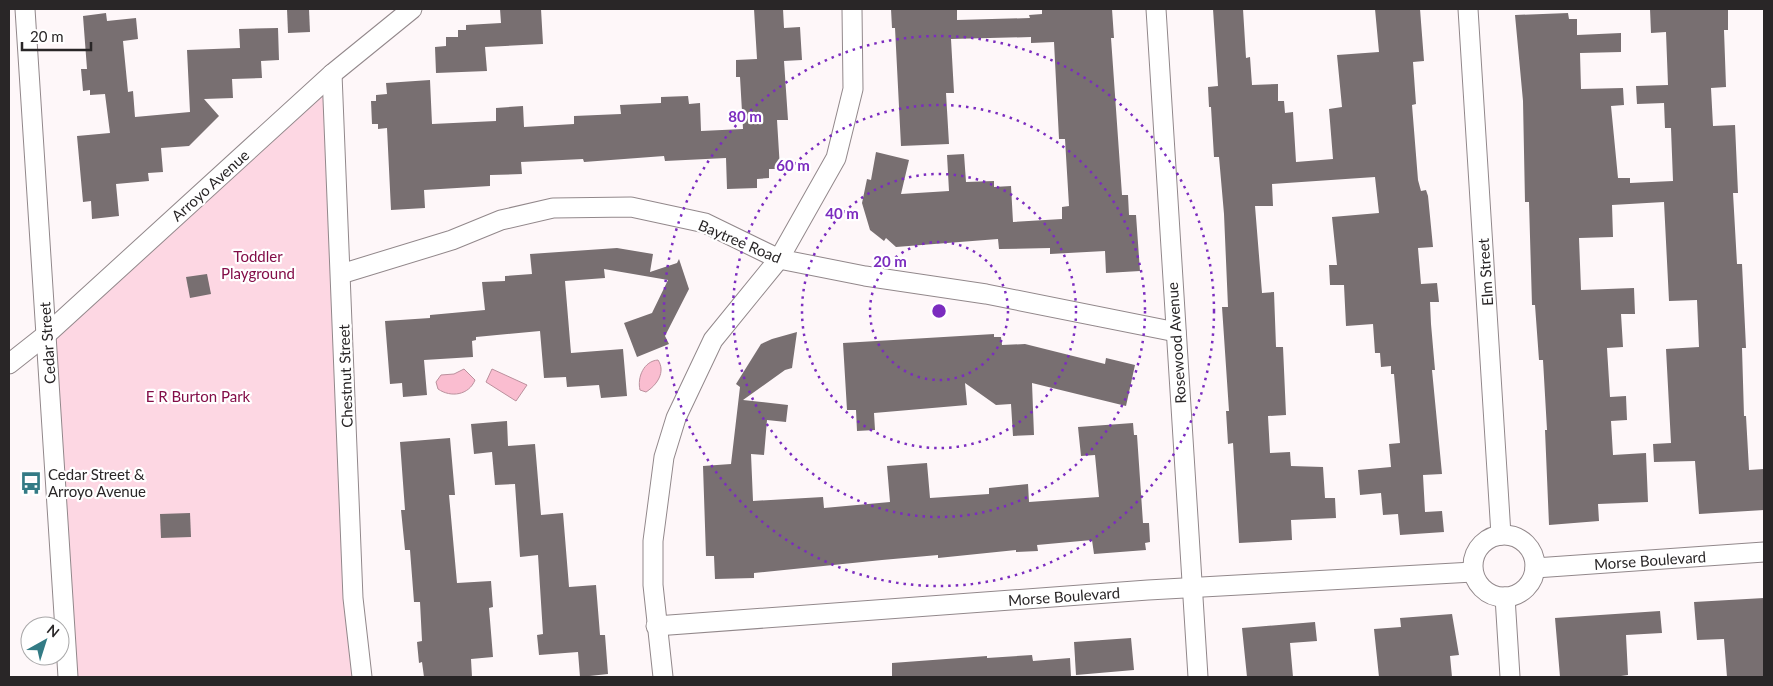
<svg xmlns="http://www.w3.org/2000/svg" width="1773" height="686" viewBox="0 0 1773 686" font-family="Lato,sans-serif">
  <rect width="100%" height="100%" fill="#fef7f9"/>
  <polygon fill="#fdd7e3" points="332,74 362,677 68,677 47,334"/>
  <g fill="#fabdd0" stroke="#bb909d">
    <path d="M658,360C666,372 657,385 646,392L640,390C637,377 644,361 658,360Z"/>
    <path d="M464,369L475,380C469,395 451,398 438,389L436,382L441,375L454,374Z"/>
    <polygon points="492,369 527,385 516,401 486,382"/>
  </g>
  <g fill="#786f71">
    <polygon points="287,9 309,9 310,32 288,33"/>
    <polygon points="500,9 541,9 543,44 485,47 487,71 436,73 435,47 446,46 446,37 458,37 458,30 466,30 466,25 501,23"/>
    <polygon points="754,9 783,9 784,28 800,27 802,60 784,61 788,120 777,120 780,169 769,169 769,178 757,179 757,188 727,189 726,158 665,161 664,156 584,162 583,159 521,162 522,174 490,175 490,186 424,190 425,208 391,210 387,128 378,129 378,124 372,124 371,101 376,101 376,95 387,94 386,83 430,80 432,124 496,121 496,108 523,106 524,127 574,124 574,116 621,114 620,105 661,103 661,97 688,96 689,104 700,103 701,131 743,129 740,77 736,77 736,60 757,59"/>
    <polygon points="891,9 957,9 957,20 1030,18 1029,15 1042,14 1042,9 1112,9 1114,38 1111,38 1122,195 1128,195 1129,215 1136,215 1140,271 1106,273 1105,251 1050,254 1050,248 999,249 998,239 896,247 886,238 884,241 870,230 862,203 867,179 871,180 876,152 909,160 901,194 949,191 947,155 964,154 966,182 994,181 994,187 1011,186 1013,222 1062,219 1062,207 1069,206 1065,139 1059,139 1054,42 1031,43 1031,37 951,39 954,93 946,93 949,144 901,146 895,28 892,28"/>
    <polygon points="1213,9 1243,9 1246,58 1250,57 1252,85 1278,84 1278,101 1284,101 1285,113 1293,112 1296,162 1333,159 1329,109 1342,107 1337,55 1379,52 1375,9 1420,9 1424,61 1413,62 1416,104 1412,105 1418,180 1421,191 1426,190 1428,196 1433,247 1418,248 1421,284 1437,283 1439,302 1430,302 1431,324 1435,370 1432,370 1442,474 1423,475 1425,512 1442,511 1444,532 1400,535 1398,514 1383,515 1381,493 1360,495 1358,470 1391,467 1389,444 1400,443 1394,374 1391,374 1391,366 1381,367 1380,353 1375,353 1373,324 1346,326 1344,285 1330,285 1329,265 1337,265 1332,217 1379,213 1375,177 1272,184 1273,206 1255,206 1262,293 1274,292 1276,347 1283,347 1286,415 1268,416 1270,453 1290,452 1291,466 1323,467 1325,498 1335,498 1336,518 1291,520 1292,540 1239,543 1233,443 1228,444 1226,411 1229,411 1222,307 1228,307 1224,214 1219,157 1214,157 1211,107 1209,107 1208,87 1218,86"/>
    <polygon points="1650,9 1728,9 1728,30 1724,30 1726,87 1711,88 1713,126 1735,125 1738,193 1733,193 1737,264 1742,264 1746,348 1742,348 1744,416 1746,416 1749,470 1764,469 1764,510 1699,514 1695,461 1654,462 1653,444 1671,443 1666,349 1699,347 1697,300 1669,301 1664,202 1612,205 1613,237 1579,238 1581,290 1634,288 1635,314 1621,314 1623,347 1607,348 1610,397 1626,396 1627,420 1611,421 1613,455 1646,453 1648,502 1598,504 1599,521 1549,525 1545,430 1547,430 1543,360 1539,360 1535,305 1532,305 1529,202 1525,202 1523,101 1515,15 1568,13 1569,19 1577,19 1577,35 1621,33 1621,52 1580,53 1581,89 1623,88 1624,105 1611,106 1618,178 1630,178 1630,183 1673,181 1671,128 1665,128 1664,103 1637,104 1636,86 1668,85 1666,32 1651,33"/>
    <polygon points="106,13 107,21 136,18 138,39 123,41 128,92 133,91 135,117 190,112 187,50 240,48 239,29 278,28 279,60 261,61 262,78 232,79 233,98 204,99 219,116 189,146 161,148 163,172 148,173 149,181 116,184 119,216 92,219 91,201 83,202 77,136 110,133 105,94 90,95 90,90 83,91 81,69 87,69 83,16"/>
    <polygon points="617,248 653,254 650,272 677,263 679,259 689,289 665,336 669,344 637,357 624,323 652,313 668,280 604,269 605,278 565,281 571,353 623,349 627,396 601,398 599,385 567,387 566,377 544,378 540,331 476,337 476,340 472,341 473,357 424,360 427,395 403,397 402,383 390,384 385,321 430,318 430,315 485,310 482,282 505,281 505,276 532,274 530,254"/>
    <polygon points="207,274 211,294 190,298 186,277"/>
    <polygon points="797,332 792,368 785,370 743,400 788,405 786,422 767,420 764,455 751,454 753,501 823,497 824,508 890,502 887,466 927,463 930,498 989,494 989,488 1028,484 1029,502 1099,497 1095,455 1081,456 1078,427 1133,423 1134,435 1137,435 1143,523 1149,523 1150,542 1145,543 1146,550 1094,554 1092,540 1037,545 1038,551 1016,552 1016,550 938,558 938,555 882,560 754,573 754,578 715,579 714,556 706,556 703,466 731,464 740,387 736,384 761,344 772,339"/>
    <polygon points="994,334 994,337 1001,337 1002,345 1025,344 1105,364 1106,358 1135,365 1126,406 1032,383 1034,435 1013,436 1011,404 996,405 965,383 967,405 874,413 875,430 857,431 856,410 847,410 843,343"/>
    <polygon points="507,421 508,446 535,444 541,515 563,513 569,587 596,585 600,635 605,635 608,674 580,677 578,652 539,655 537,635 543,634 538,555 520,557 515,484 495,485 492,452 474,454 471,424"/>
    <polygon points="450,438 455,495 449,495 457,583 491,581 493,607 489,608 493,657 471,659 472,677 424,677 422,662 419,663 417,642 422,641 420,602 414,602 410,550 405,550 401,510 405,510 400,442"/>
    <polygon points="190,513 191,537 161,538 160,514"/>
    <polygon points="1764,598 1764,677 1727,677 1724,639 1697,640 1694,602"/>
    <polygon points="1660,611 1662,633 1626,635 1628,675 1614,677 1560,677 1555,618"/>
    <polygon points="1452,614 1459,655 1450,656 1452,677 1379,677 1374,629 1401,627 1400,618"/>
    <polygon points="1315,622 1317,641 1290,643 1293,677 1247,677 1242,628"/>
    <polygon points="1131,638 1134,670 1076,675 1074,642"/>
    <polygon points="1032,655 1033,661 1070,658 1071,677 892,677 892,663 987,656 987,658"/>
  </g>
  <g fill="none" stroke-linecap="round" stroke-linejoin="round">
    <defs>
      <g id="street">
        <polyline points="25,9 68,677"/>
        <polyline points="1156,9 1198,677"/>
        <polyline points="1468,9 1501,535"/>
        <polyline points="332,74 353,598 362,677"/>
        <polyline points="341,274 452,240 501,220 553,208 631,207 705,223 779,259 865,276 986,294 1176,332"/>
        <polyline points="9,364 47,334 332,74 412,9"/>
        <circle cx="1504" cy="566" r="31"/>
        <polyline points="1535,568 1764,552"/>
        <polyline points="1505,597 1510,677"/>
        <polyline points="656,626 1148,590 1473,572"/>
        <polyline points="663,677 653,585 653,541 664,457 676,418 713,340 779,259 836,158 853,89 852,9"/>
      </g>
    </defs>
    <use href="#street" stroke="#92888b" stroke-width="21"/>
    <use href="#street" stroke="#fff" stroke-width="19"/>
  </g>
  <g fill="none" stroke="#7b2cbf" stroke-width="2.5" stroke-dasharray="2.5 5">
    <circle cx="939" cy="311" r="69"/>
    <circle cx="939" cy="311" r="137"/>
    <circle cx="939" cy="311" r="206"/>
    <circle cx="939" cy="311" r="275"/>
  </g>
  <defs>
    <symbol id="bus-bare" viewBox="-9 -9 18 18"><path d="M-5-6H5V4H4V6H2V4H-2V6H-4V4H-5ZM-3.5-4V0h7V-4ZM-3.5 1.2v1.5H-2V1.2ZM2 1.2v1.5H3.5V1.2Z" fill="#337b85" stroke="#fff" stroke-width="2.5" paint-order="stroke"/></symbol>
  </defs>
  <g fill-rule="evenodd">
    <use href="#bus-bare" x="15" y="467" width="32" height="32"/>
  </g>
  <g text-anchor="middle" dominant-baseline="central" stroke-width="4.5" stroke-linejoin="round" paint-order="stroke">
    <g font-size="15" fill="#292627" stroke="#fff">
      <text transform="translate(210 185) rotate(-42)">Arroyo Avenue</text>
      <text transform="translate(740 241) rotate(23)">Baytree Road</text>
      <text transform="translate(1485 272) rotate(-94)">Elm Street</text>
      <text transform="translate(47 343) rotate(-94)">Cedar Street</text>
      <text transform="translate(1176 343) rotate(-94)">Rosewood Avenue</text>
      <text transform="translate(345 376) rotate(-92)">Chestnut Street</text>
      <text transform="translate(1650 560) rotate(-4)">Morse Boulevard</text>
      <text transform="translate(1064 596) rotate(-4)">Morse Boulevard</text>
    </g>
    <g font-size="15" fill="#830e48" stroke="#fff">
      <text x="258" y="256">Toddler<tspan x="258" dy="17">Playground</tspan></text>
      <text x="198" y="396">E R Burton Park</text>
    </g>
    <g font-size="15" fill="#292627" stroke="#fff" text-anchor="start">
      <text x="48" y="474">Cedar Street &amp;<tspan x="48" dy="17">Arroyo Avenue</tspan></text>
    </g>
  </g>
  <circle cx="939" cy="311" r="8" fill="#7b2cbf" stroke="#fff" stroke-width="2.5"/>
  <g font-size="15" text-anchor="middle" font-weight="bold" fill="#7b2cbf" stroke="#fff" stroke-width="4.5" stroke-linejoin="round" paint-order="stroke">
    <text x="745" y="122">80 m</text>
    <text x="793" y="171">60 m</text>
    <text x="842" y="219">40 m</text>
    <text x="890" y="267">20 m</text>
  </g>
  <rect width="1773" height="686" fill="none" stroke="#292627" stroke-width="20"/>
  <g transform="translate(45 641) rotate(39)"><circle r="24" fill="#ffffff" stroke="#a9a8a9"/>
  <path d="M0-4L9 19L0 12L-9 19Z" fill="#337b85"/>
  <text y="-8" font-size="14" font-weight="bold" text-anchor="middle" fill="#292627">N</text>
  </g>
  <path d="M22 42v8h69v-8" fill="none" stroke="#292627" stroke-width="2.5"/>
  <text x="30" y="42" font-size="15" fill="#292627" stroke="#ffffff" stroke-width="4" paint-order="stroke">20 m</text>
</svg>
